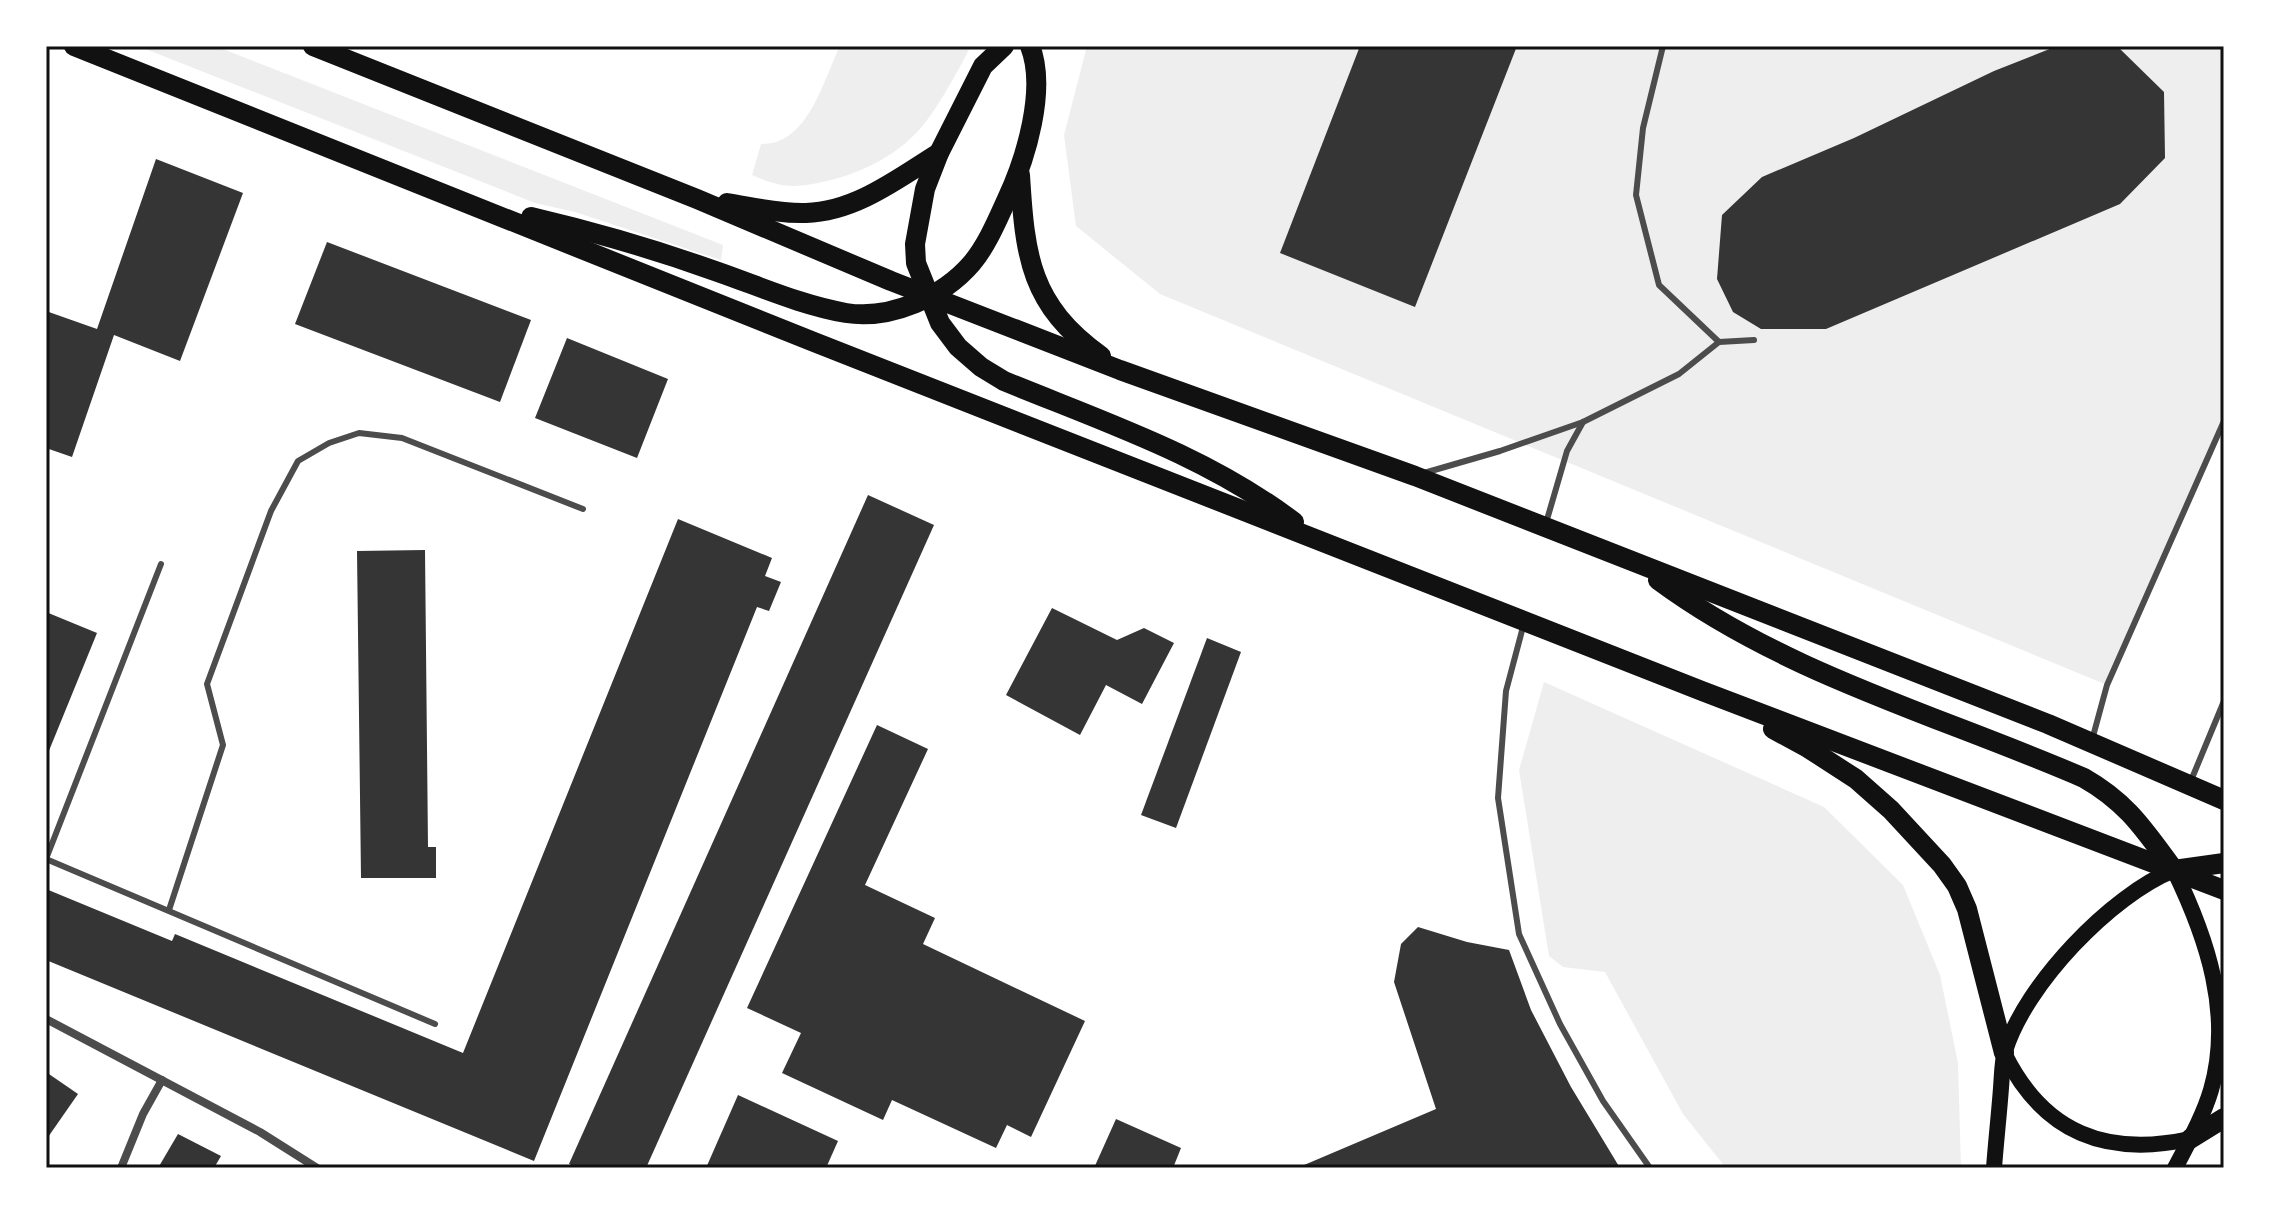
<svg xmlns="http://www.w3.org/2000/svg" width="2270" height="1214" viewBox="0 0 2270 1214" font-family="Rubik,sans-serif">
  <rect width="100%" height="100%" fill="#fff"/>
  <g fill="#eee">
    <polygon points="138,46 215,46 723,245 721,260 575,212 535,203"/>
    <path d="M840,46H971C957,72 933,119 911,138C882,166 834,184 794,186C779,186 765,181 752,175L761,144C808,145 823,81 840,46Z"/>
    <polygon points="1087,46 2224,46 2224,421 2107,685 1160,294 1076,226 1064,135"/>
    <polygon points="1544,682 1824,807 1903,885 1940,975 1958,1063 1961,1168 1726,1168 1683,1114 1605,972 1563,967 1549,956 1519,770"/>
  </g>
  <g fill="#353535">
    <polygon points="1360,46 1517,46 1415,307 1280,253"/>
    <polygon points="2118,47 2164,92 2165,158 2120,204 1826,329 1761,329 1733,312 1717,279 1722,215 1762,177 1854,138 1994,71 2052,48"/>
    <polygon points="156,159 243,193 180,361 114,335 72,457 46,448 46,311 97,329"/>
    <polygon points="327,242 531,320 500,402 295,324"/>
    <polygon points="567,338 668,379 637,458 535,418"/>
    <polygon points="868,495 934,525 646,1168 578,1168 569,1164"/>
    <polygon points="678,519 772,558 765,576 781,582 769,611 757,607 534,1161 46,960 46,889 172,941 175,934 463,1053"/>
    <polygon points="425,550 428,847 436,847 436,878 361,878 357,551"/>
    <polygon points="1052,608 1117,640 1144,628 1174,643 1142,704 1106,685 1080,735 1006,695"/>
    <polygon points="46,612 97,633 46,758"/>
    <polygon points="1207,638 1241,652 1176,828 1141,815"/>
    <polygon points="877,725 928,749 865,885 935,918 923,944 1085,1021 1031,1137 1007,1125 996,1148 892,1100 883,1120 782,1073 801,1033 747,1008"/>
    <polygon points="1418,927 1467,942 1509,950 1531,1010 1571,1087 1620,1168 1297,1168 1436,1109 1394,982 1401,944"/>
    <polygon points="46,1072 78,1094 46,1140"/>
    <polygon points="738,1095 838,1141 826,1168 706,1168"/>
    <polygon points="1116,1119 1181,1148 1173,1168 1094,1168"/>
    <polygon points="178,1134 221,1156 214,1168 158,1168"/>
  </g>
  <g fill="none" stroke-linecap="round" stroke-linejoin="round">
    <g stroke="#4c4c4c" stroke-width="6">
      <polyline points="1663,46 1643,128 1636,195 1659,285 1719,342"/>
      <polyline points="1424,473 1500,451 1583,422 1679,374 1719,342 1754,340"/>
      <polyline points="1546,523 1567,451 1583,422"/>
      <polyline points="1524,623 1506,691 1498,798 1519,934 1560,1024 1603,1101 1650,1168"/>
      <polyline points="2092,740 2107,685 2224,421"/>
      <polyline points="2190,783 2224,701"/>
      <polyline points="46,859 435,1024"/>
      <polyline points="46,859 161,564"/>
      <polyline points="169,910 223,745 207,684 271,511 298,461 329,443 359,433 402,438 583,509"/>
    </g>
    <g stroke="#4c4c4c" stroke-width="8">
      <polyline points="46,1019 260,1132 317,1168"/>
      <polyline points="121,1168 143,1114 162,1080"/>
    </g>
    <g stroke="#111" stroke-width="16">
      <path d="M2005,1055C2044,1133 2106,1157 2190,1139"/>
      <path d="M1994,1168C1996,1141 1999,1115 2001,1088C2002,1076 2002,1062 2005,1051C2025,985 2111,895 2174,870C2207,938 2233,1014 2211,1090C2203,1117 2188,1143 2175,1168"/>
    </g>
    <g stroke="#111" stroke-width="20">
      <polyline points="74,46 814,342 1702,691 2224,890"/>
      <polyline points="313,46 697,199 891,281 1120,370 1415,476 2048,724 2224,800"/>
      <path d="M1004,46L983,66L939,153L925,189L915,244L916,263L940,323L958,347L981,367L1004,381C1104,422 1207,456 1294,522"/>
      <path d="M1020,175C1025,257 1030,305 1101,356"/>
      <path d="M727,203C752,207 780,214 806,213C855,212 899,178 939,153"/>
      <path d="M531,217C595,232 657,250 718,272C761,287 801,305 846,313C890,320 943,297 972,263C987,245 997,221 1007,199C1026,158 1047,89 1030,46"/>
      <path d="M1658,580C1785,674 1941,716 2084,778C2128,803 2145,831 2174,870L2224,863"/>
      <polyline points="1773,729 1808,748 1856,779 1891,810 1942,865 1957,886 1967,909 2004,1053"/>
      <polyline points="2190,1139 2224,1118"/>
    </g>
  </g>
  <rect width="2270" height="1214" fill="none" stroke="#ffffff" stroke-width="96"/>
  <rect x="48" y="48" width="2174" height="1118" fill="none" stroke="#111" stroke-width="3"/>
</svg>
